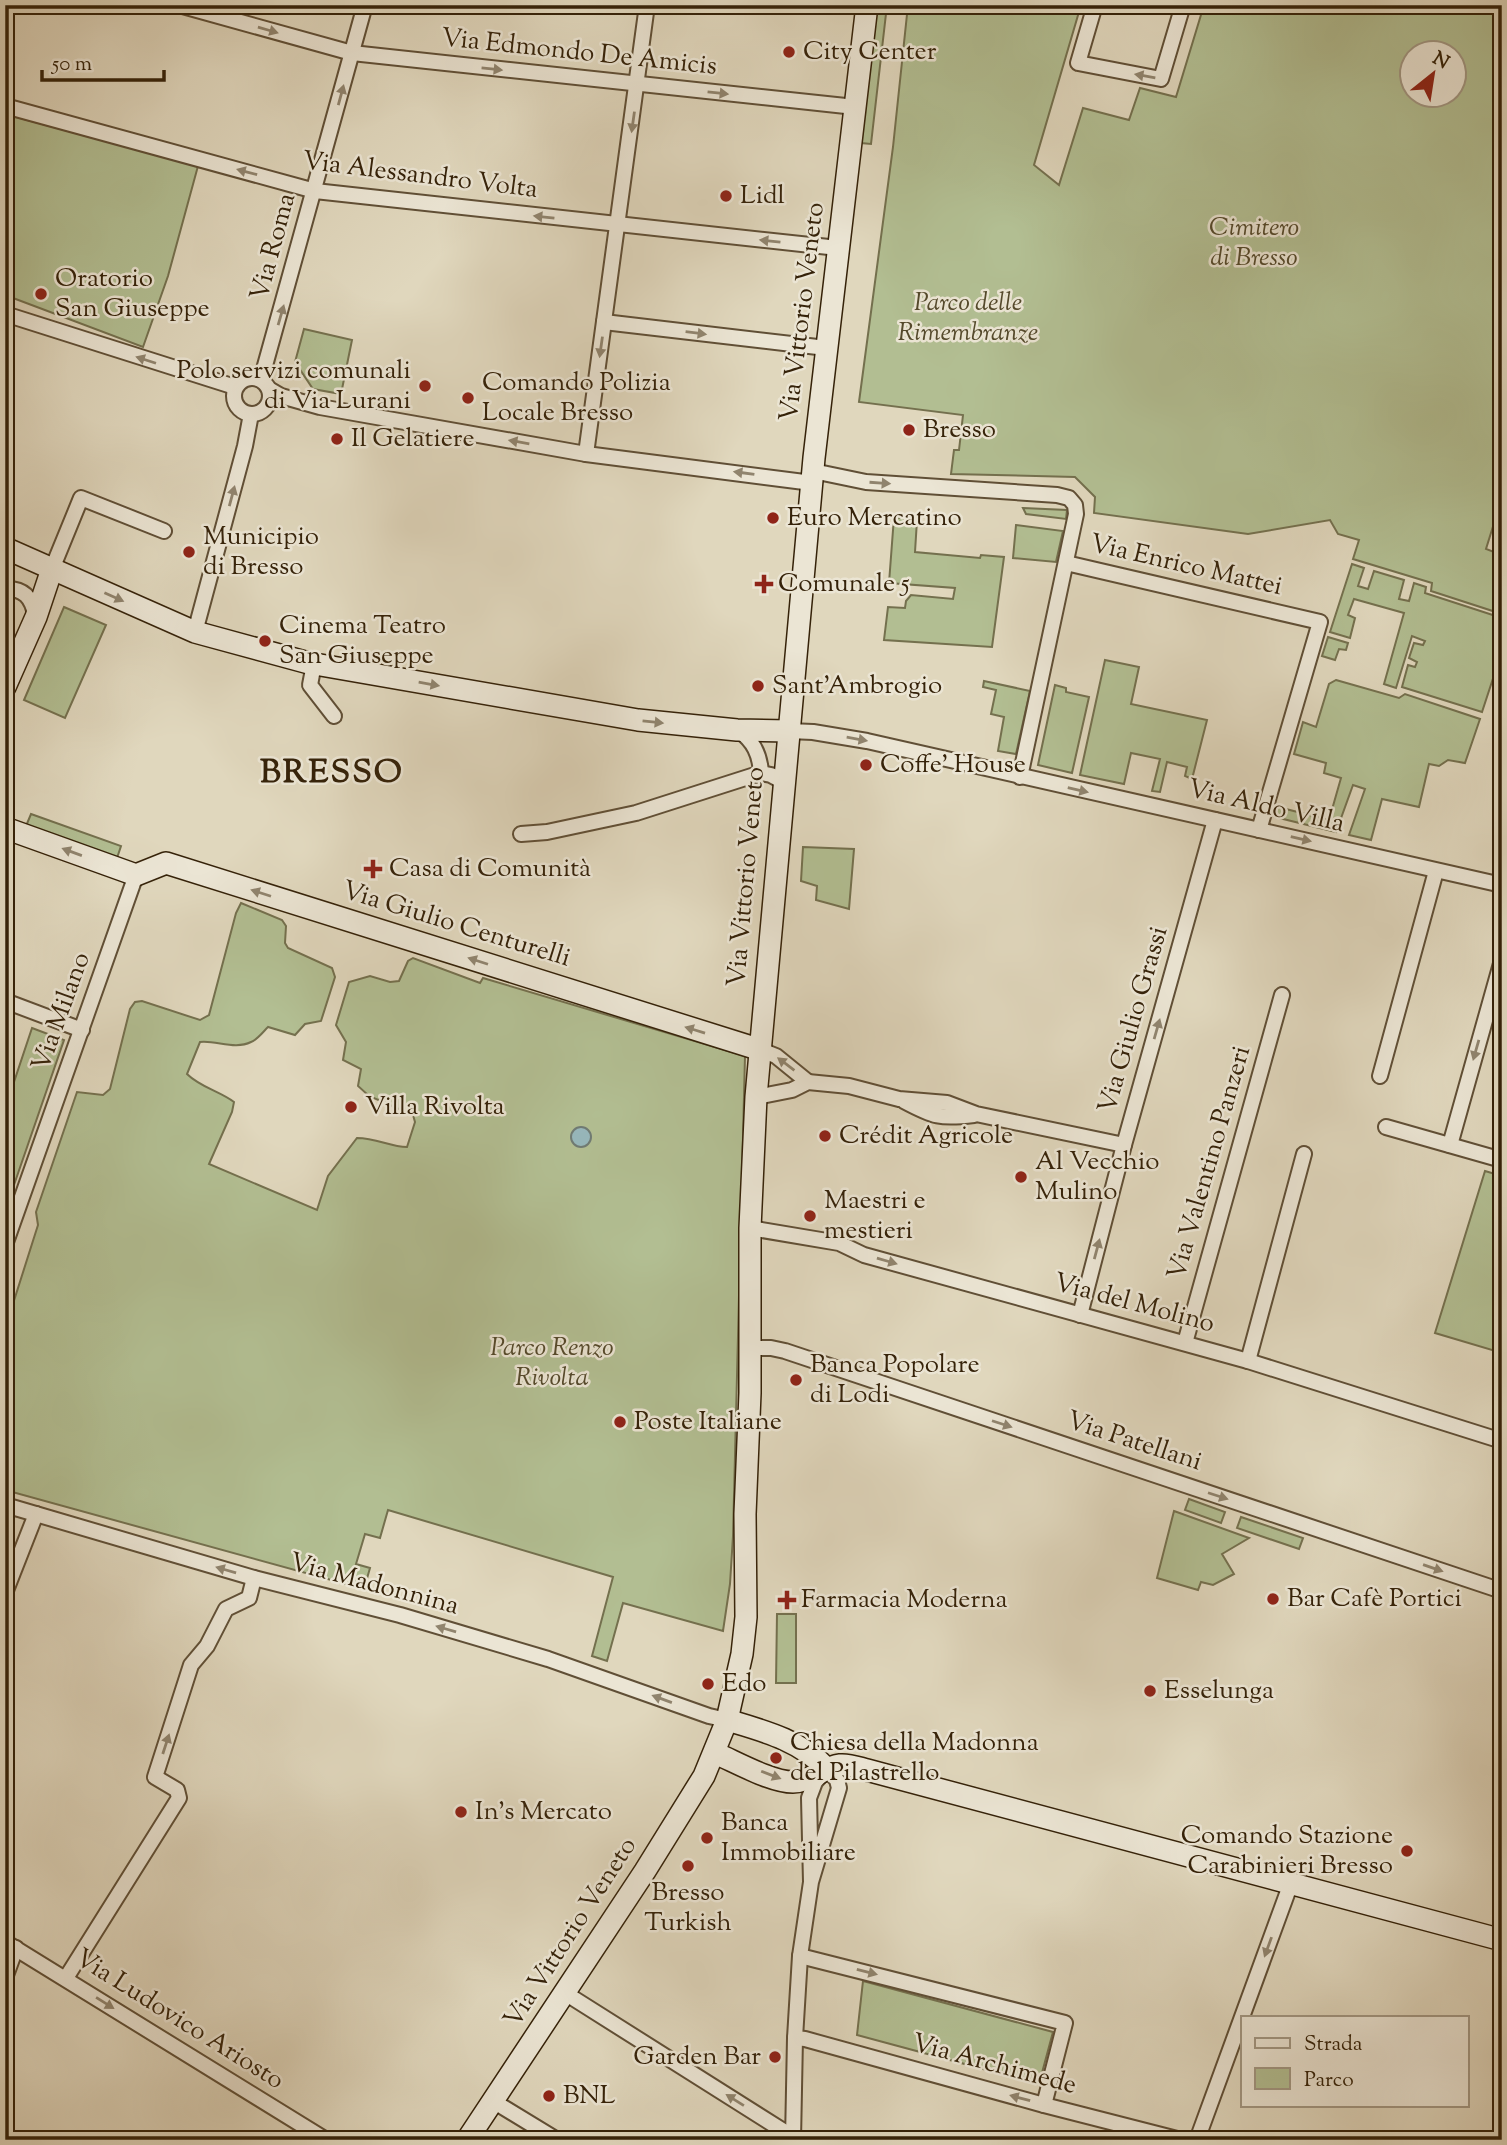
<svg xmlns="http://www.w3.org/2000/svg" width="1507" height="2145" viewBox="0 0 1507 2145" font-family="'Sorts Mill Goudy',serif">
  <rect width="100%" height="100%" fill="#e0d7bd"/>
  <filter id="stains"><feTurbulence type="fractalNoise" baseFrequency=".00286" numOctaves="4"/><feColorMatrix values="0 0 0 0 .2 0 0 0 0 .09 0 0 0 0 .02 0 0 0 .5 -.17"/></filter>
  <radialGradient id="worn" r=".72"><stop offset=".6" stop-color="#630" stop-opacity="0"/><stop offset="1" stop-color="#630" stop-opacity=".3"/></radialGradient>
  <g fill="#b2be92" stroke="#74704e" stroke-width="2" fill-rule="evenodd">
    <polygon points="877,5 887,5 871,144 861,143"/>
    <path d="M908,5H1081L1034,165L1059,185L1083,108L1129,120L1140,88L1176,97L1204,5H1502V521L1495,520L1486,549L1502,555V614L1431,591L1432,583L1353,559L1359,540L1338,534L1330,520L1248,534L1094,513L1095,497L1075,477L951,474L954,450H959L963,415L859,402L893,147ZM1412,52H1454V94H1412Z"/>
    <polygon points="5,114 198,166 168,276 143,347 5,295"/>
    <polygon points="304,329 352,340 341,394 313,389 295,362"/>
    <polygon points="1023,508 1067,510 1066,519 1026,514"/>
    <polygon points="894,517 917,520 915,552 980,558 981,555 1004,557 992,647 884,640 888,607 905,608 906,601 911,595 953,599 955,588 889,583"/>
    <polygon points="1016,525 1063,531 1056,562 1013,558"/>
    <polygon points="1352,564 1364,568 1358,586 1368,589 1374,571 1404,580 1399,599 1409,601 1414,583 1426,587 1425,593 1502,618 1502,651 1482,712 1402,687 1408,665 1415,667 1417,662 1409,658 1414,643 1423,645 1425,641 1412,636 1396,688 1384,684 1404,613 1354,599 1348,615 1355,618 1350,638 1330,632"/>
    <polygon points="64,607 106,625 65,718 24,700"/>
    <polygon points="1328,637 1348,643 1346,650 1339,649 1335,660 1322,656"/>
    <polygon points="1105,660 1139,667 1131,704 1207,720 1192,779 1185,776 1187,767 1167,762 1160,792 1152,791 1160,759 1131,753 1124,784 1080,775"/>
    <polygon points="1336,680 1399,698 1405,694 1480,719 1465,763 1448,760 1439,766 1429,764 1419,807 1382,799 1371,840 1349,835 1365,789 1353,785 1336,832 1275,817 1278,807 1329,820 1341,778 1324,773 1326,763 1294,754 1303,722 1316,727 1329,684"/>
    <polygon points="984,681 1030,691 1016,754 998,751 1004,717 991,714 996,690 983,687"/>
    <polygon points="1055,685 1066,688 1066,692 1089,697 1072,773 1038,765"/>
    <polygon points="31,814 121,846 117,858 26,826"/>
    <polygon points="803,847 854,849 849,909 816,900 817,886 801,881"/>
    <path d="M241,903L282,920L286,926L285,943L288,948L332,968L335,977L321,1021L305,1024L295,1035L268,1027C263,1032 257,1040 251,1042C235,1050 216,1040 200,1042L187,1074C200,1087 219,1091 234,1102L232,1112L209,1164L317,1210L328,1176L357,1138C377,1138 390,1147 407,1147L415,1122L413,1115L369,1096L358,1086L361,1069L343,1060L346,1042L336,1025L349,982L370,976L390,982L399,981L408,961L413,958L480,983L483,978L745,1056L733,1536L730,1584L723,1631L623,1603L607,1661L592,1656L613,1577L388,1510L380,1538L365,1534L356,1564L370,1568L364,1589L5,1490V1329L38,1225L36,1212L77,1092L103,1095L110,1089L130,1009L135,1002L142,1001L200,1020L209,1015L236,913Z"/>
    <polygon points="32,1028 64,1040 5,1211 5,1109"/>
    <polygon points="1485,1171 1502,1176 1502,1353 1435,1333"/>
    <polygon points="1189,1499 1225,1512 1221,1523 1185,1510"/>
    <polygon points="1174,1511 1249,1538 1222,1554 1234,1574 1213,1585 1201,1582 1198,1590 1157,1578"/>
    <polygon points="1241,1517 1303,1538 1299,1549 1237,1528"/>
    <polygon points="777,1614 796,1614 796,1683 776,1683"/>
    <polygon points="863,1981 1053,2032 1039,2084 857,2035"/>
  </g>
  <circle fill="#97b7bb" stroke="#707b74" stroke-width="2" cx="581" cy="1137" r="10"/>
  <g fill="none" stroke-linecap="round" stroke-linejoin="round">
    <defs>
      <g id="street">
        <polyline points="179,5 352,53 855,107"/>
        <polyline points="1095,5 1078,63 1161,79 1183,5"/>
        <polyline points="5,106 315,191 838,248"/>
        <polyline points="5,314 235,387"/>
        <polyline points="604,322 826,348"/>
        <circle cx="252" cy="396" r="18"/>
        <polyline points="261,380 365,5"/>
        <polyline points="269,389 281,396 320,407 586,454 812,483"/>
        <polyline points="586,454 647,5"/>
        <polyline points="813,471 866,482 1057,495 1069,498 1075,505 1076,514 1020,777"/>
        <polyline points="1066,563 1320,622 1259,830"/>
        <polyline points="52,569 81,498 164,531"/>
        <path d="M5,589C24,588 32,598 35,615"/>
        <polyline points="195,632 245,446 251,414"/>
        <polyline points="314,664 310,685 334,716"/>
        <path d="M738,730C754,741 760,755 761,773"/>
        <polyline points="789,731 813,732 867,741 1502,885"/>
        <polyline points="521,834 547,832 636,813 761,773 771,775 784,782"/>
        <polyline points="5,1001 82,1030"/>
        <polyline points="761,1050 776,1056 808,1082"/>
        <polyline points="1380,1076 1436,871"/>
        <polyline points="756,1097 792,1090 808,1082 849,1086 899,1099 947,1103 976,1114 1124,1145"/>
        <path d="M904,1101C934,1117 940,1119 974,1115"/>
        <polyline points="1386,1127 1502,1160"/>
        <polyline points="1450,1145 1502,960"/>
        <polyline points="750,1228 839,1243 864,1255 1248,1361 1502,1441"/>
        <polyline points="5,1245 136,875"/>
        <polyline points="1080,1315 1124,1145 1215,820"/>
        <polyline points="1185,1343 1282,995"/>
        <polyline points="750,1348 771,1348 785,1351 1502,1591"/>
        <polyline points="1248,1361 1304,1154"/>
        <polyline points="5,1505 254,1578 400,1615 548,1659 709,1716 727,1720"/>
        <polyline points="5,1593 36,1514"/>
        <polyline points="5,1942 326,2140"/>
        <polyline points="800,1956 1065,2023 1044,2105"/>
        <polyline points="5,1978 16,1948"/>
        <polyline points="66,1978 179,1798 177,1790 155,1777 191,1665 207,1646 226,1609 249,1598 254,1578"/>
        <polyline points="565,1993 793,2137"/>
        <polyline points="795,2038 805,2039 1044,2105 1181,2140"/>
        <polyline points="493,2101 557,2140"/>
        <polyline points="793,2140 795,2038 800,1956 811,1882 839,1788 837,1780 827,1769 815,1782 809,1798 811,1882"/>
        <polyline points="1197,2140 1291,1883"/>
      </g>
      <g id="secondary">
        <polyline points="5,548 195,632 309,663 638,720 737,730 789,731"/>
        <polyline points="5,687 36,617 52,569"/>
        <polyline points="5,828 136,875 166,863 761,1050"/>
        <path d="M727,1720C764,1731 800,1740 827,1769"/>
        <path d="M715,1753C736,1762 771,1782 793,1782C811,1782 823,1767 840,1765C849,1764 859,1768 867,1770L1502,1940"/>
        <polyline points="467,2140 645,1871 704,1776 727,1720 742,1654 746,1617 745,1514 750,1393 750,1228 756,1097 814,458 867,5"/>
      </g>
    </defs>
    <use href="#street" stroke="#604f36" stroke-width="18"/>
    <use href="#secondary" stroke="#352209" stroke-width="24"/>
    <use href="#street" stroke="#ebe5d4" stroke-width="14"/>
    <use href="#secondary" stroke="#ebe5d4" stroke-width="21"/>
  </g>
  <defs><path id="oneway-solid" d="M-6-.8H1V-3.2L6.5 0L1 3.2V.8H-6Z" transform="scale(1.75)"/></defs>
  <g fill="#90846e">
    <use href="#oneway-solid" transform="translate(268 30) rotate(16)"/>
    <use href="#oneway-solid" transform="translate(492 69) rotate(6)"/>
    <use href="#oneway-solid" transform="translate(1145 76) rotate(-170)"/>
    <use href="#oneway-solid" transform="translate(718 93) rotate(6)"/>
    <use href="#oneway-solid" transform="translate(341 95) rotate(-75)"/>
    <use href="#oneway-solid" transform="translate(633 122) rotate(98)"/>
    <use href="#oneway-solid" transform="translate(247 172) rotate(-165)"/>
    <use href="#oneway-solid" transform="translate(544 217) rotate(-174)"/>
    <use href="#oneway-solid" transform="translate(770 241) rotate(-174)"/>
    <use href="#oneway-solid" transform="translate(281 315) rotate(-74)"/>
    <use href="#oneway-solid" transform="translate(696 333) rotate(7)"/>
    <use href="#oneway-solid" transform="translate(601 347) rotate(98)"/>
    <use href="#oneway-solid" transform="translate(146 360) rotate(-162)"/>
    <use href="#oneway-solid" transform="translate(519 442) rotate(-170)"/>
    <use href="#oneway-solid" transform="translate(744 473) rotate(-172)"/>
    <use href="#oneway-solid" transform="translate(880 483) rotate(4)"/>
    <use href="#oneway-solid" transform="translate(232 496) rotate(-75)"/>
    <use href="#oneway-solid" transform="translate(114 597) rotate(24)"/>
    <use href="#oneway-solid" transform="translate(429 684) rotate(10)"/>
    <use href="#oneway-solid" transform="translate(653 722) rotate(6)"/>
    <use href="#oneway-solid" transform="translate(857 739) rotate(10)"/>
    <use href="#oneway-solid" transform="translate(1078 790) rotate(13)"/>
    <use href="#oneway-solid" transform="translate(1301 839) rotate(13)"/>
    <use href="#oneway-solid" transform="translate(72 852) rotate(-160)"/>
    <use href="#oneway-solid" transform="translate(261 893) rotate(-162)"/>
    <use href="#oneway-solid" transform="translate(478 961) rotate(-162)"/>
    <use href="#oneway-solid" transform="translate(1157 1029) rotate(-74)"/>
    <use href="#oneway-solid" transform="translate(695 1030) rotate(-163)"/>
    <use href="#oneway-solid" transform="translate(1476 1050) rotate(106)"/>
    <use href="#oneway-solid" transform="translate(786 1064) rotate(-143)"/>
    <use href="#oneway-solid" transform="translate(1097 1249) rotate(-75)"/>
    <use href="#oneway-solid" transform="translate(887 1261) rotate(16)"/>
    <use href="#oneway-solid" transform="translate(1002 1424) rotate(18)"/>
    <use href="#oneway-solid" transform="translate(1218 1496) rotate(18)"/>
    <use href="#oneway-solid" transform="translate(1433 1568) rotate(19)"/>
    <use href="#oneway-solid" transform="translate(226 1570) rotate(-164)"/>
    <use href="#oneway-solid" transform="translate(446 1629) rotate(-164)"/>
    <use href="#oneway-solid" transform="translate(662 1699) rotate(-160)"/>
    <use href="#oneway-solid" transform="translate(166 1744) rotate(-72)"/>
    <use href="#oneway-solid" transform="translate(771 1775) rotate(21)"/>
    <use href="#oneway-solid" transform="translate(1268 1947) rotate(110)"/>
    <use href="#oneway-solid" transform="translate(867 1972) rotate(14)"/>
    <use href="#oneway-solid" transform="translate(105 2003) rotate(32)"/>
    <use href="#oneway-solid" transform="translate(1020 2098) rotate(-165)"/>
    <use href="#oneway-solid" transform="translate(735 2100) rotate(-148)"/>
  </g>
  <g fill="#8f2418" stroke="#ebe5d4" stroke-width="2.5">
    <circle cx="789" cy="52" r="7"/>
    <circle cx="726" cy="196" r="7"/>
    <circle cx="41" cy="294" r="7"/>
    <circle cx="425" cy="386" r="7"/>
    <circle cx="468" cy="398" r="7"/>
    <circle cx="909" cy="430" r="7"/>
    <circle cx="337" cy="439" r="7"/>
    <circle cx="773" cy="518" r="7"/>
    <circle cx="189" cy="552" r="7"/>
    <path d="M760.5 573.5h7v7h7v7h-7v7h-7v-7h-7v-7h7z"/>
    <circle cx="265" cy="641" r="7"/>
    <circle cx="758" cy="686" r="7"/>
    <circle cx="866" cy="765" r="7"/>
    <path d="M369.5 858.5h7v7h7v7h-7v7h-7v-7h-7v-7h7z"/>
    <circle cx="351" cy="1107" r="7"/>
    <circle cx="825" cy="1136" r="7"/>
    <circle cx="1021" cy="1177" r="7"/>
    <circle cx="810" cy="1216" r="7"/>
    <circle cx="796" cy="1380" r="7"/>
    <circle cx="620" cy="1422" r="7"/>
    <circle cx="1273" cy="1599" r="7"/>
    <path d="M783.5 1589.5h7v7h7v7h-7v7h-7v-7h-7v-7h7z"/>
    <circle cx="708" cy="1684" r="7"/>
    <circle cx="1150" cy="1691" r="7"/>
    <circle cx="776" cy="1758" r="7"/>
    <circle cx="461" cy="1812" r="7"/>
    <circle cx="707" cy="1838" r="7"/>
    <circle cx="1407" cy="1851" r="7"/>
    <circle cx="688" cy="1866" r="7"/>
    <circle cx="775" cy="2057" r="7"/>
    <circle cx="549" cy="2096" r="7"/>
  </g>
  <g text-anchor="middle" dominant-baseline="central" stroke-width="5" stroke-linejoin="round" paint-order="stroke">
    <g font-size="26" fill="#352209" stroke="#ebe5d4" text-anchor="start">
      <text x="803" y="52">City Center</text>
      <text x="740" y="196">Lidl</text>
      <text x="55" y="279">Oratorio<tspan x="55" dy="30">San Giuseppe</tspan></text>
      <text x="411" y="371" text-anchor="end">Polo servizi comunali<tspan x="411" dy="30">di Via Lurani</tspan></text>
      <text x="482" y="383">Comando Polizia<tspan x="482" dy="30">Locale Bresso</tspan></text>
      <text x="923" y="430">Bresso</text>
      <text x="351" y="439">Il Gelatiere</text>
      <text x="787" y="518">Euro Mercatino</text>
      <text x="203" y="537">Municipio<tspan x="203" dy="30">di Bresso</tspan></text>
      <text x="778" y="584">Comunale 5</text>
      <text x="279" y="626">Cinema Teatro<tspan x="279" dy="30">San Giuseppe</tspan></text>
      <text x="772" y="686">Sant'Ambrogio</text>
      <text x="880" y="765">Coffe' House</text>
      <text x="389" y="869">Casa di Comunità</text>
      <text x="365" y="1107">Villa Rivolta</text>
      <text x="839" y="1136">Crédit Agricole</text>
      <text x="1035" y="1162">Al Vecchio<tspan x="1035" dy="30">Mulino</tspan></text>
      <text x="824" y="1201">Maestri e<tspan x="824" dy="30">mestieri</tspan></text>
      <text x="810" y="1365">Banca Popolare<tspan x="810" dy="30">di Lodi</tspan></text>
      <text x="634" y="1422">Poste Italiane</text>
      <text x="1287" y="1599">Bar Cafè Portici</text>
      <text x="801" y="1600">Farmacia Moderna</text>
      <text x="722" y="1684">Edo</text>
      <text x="1164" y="1691">Esselunga</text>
      <text x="790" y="1743">Chiesa della Madonna<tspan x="790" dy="30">del Pilastrello</tspan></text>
      <text x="475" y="1812">In's Mercato</text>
      <text x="721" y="1823">Banca<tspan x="721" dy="30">Immobiliare</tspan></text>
      <text x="1393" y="1836" text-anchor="end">Comando Stazione<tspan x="1393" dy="30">Carabinieri Bresso</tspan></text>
      <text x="688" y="1893" text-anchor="middle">Bresso<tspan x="688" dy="30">Turkish</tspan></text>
      <text x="761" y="2057" text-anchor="end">Garden Bar</text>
      <text x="563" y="2096">BNL</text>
    </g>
    <g font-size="26" fill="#352209" stroke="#ebe5d4">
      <text transform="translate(579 53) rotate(6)">Via Edmondo De Amicis</text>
      <text transform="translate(420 176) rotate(7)">Via Alessandro Volta</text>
      <text transform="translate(274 247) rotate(-75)">Via Roma</text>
      <text transform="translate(803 312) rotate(-83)">Via Vittorio Veneto</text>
      <text transform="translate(1186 566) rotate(13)">Via Enrico Mattei</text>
      <text transform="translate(1266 807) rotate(13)">Via Aldo Villa</text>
      <text transform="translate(747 877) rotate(-85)">Via Vittorio Veneto</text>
      <text transform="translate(456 925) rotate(17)">Via Giulio Centurelli</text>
      <text transform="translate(62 1012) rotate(-70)">Via Milano</text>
      <text transform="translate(1134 1020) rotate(-74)">Via Giulio Grassi</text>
      <text transform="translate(1210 1163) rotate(-74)">Via Valentino Panzeri</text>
      <text transform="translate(1134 1304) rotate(15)">Via del Molino</text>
      <text transform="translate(1134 1442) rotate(18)">Via Patellani</text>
      <text transform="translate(374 1585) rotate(15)">Via Madonnina</text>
      <text transform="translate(571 1933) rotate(-57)">Via Vittorio Veneto</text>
      <text transform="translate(179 2020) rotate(32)">Via Ludovico Ariosto</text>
      <text transform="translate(994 2065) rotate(15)">Via Archimede</text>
    </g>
    <g font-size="26" font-style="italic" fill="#54492b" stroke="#ebe5d4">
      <text x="1254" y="228">Cimitero<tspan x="1254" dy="30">di Bresso</tspan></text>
      <text x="968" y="303">Parco delle<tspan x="968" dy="30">Rimembranze</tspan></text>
      <text x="552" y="1348">Parco Renzo<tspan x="552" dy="30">Rivolta</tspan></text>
    </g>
    <g font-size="33" font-weight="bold" letter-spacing="2" fill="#352209" stroke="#ebe5d4">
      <text x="332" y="774">BRESSO</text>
    </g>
  </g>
  <rect width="1507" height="2145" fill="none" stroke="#e0d7bd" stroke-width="28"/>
  <rect x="7" y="7" width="1493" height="2131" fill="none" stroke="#352209" stroke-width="3.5"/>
  <rect x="14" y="14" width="1479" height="2117" fill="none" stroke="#352209" stroke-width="2"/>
  <rect x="1241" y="2016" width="228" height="91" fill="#ebe5d4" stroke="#a29783" stroke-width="2"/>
  <rect x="1255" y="2038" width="35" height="10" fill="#ebe5d4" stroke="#a29783" stroke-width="2"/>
  <text x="1304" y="2050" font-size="21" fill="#352209">Strada</text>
  <rect x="1255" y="2068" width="35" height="21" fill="#b2be92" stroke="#a29783" stroke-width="2"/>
  <text x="1304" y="2086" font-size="21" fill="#352209">Parco</text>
  <g transform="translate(1433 74) rotate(30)"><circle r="33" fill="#ebe5d4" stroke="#a29783" stroke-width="2"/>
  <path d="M0-5L12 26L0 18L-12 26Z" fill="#8f2418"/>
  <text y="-10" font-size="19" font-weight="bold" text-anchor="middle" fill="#352209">N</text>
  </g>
  <path d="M42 70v10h122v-10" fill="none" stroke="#352209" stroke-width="3.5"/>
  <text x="52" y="70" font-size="21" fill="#352209" stroke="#ebe5d4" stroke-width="5" paint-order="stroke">50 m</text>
  <rect width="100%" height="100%" filter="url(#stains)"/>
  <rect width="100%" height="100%" fill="url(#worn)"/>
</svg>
